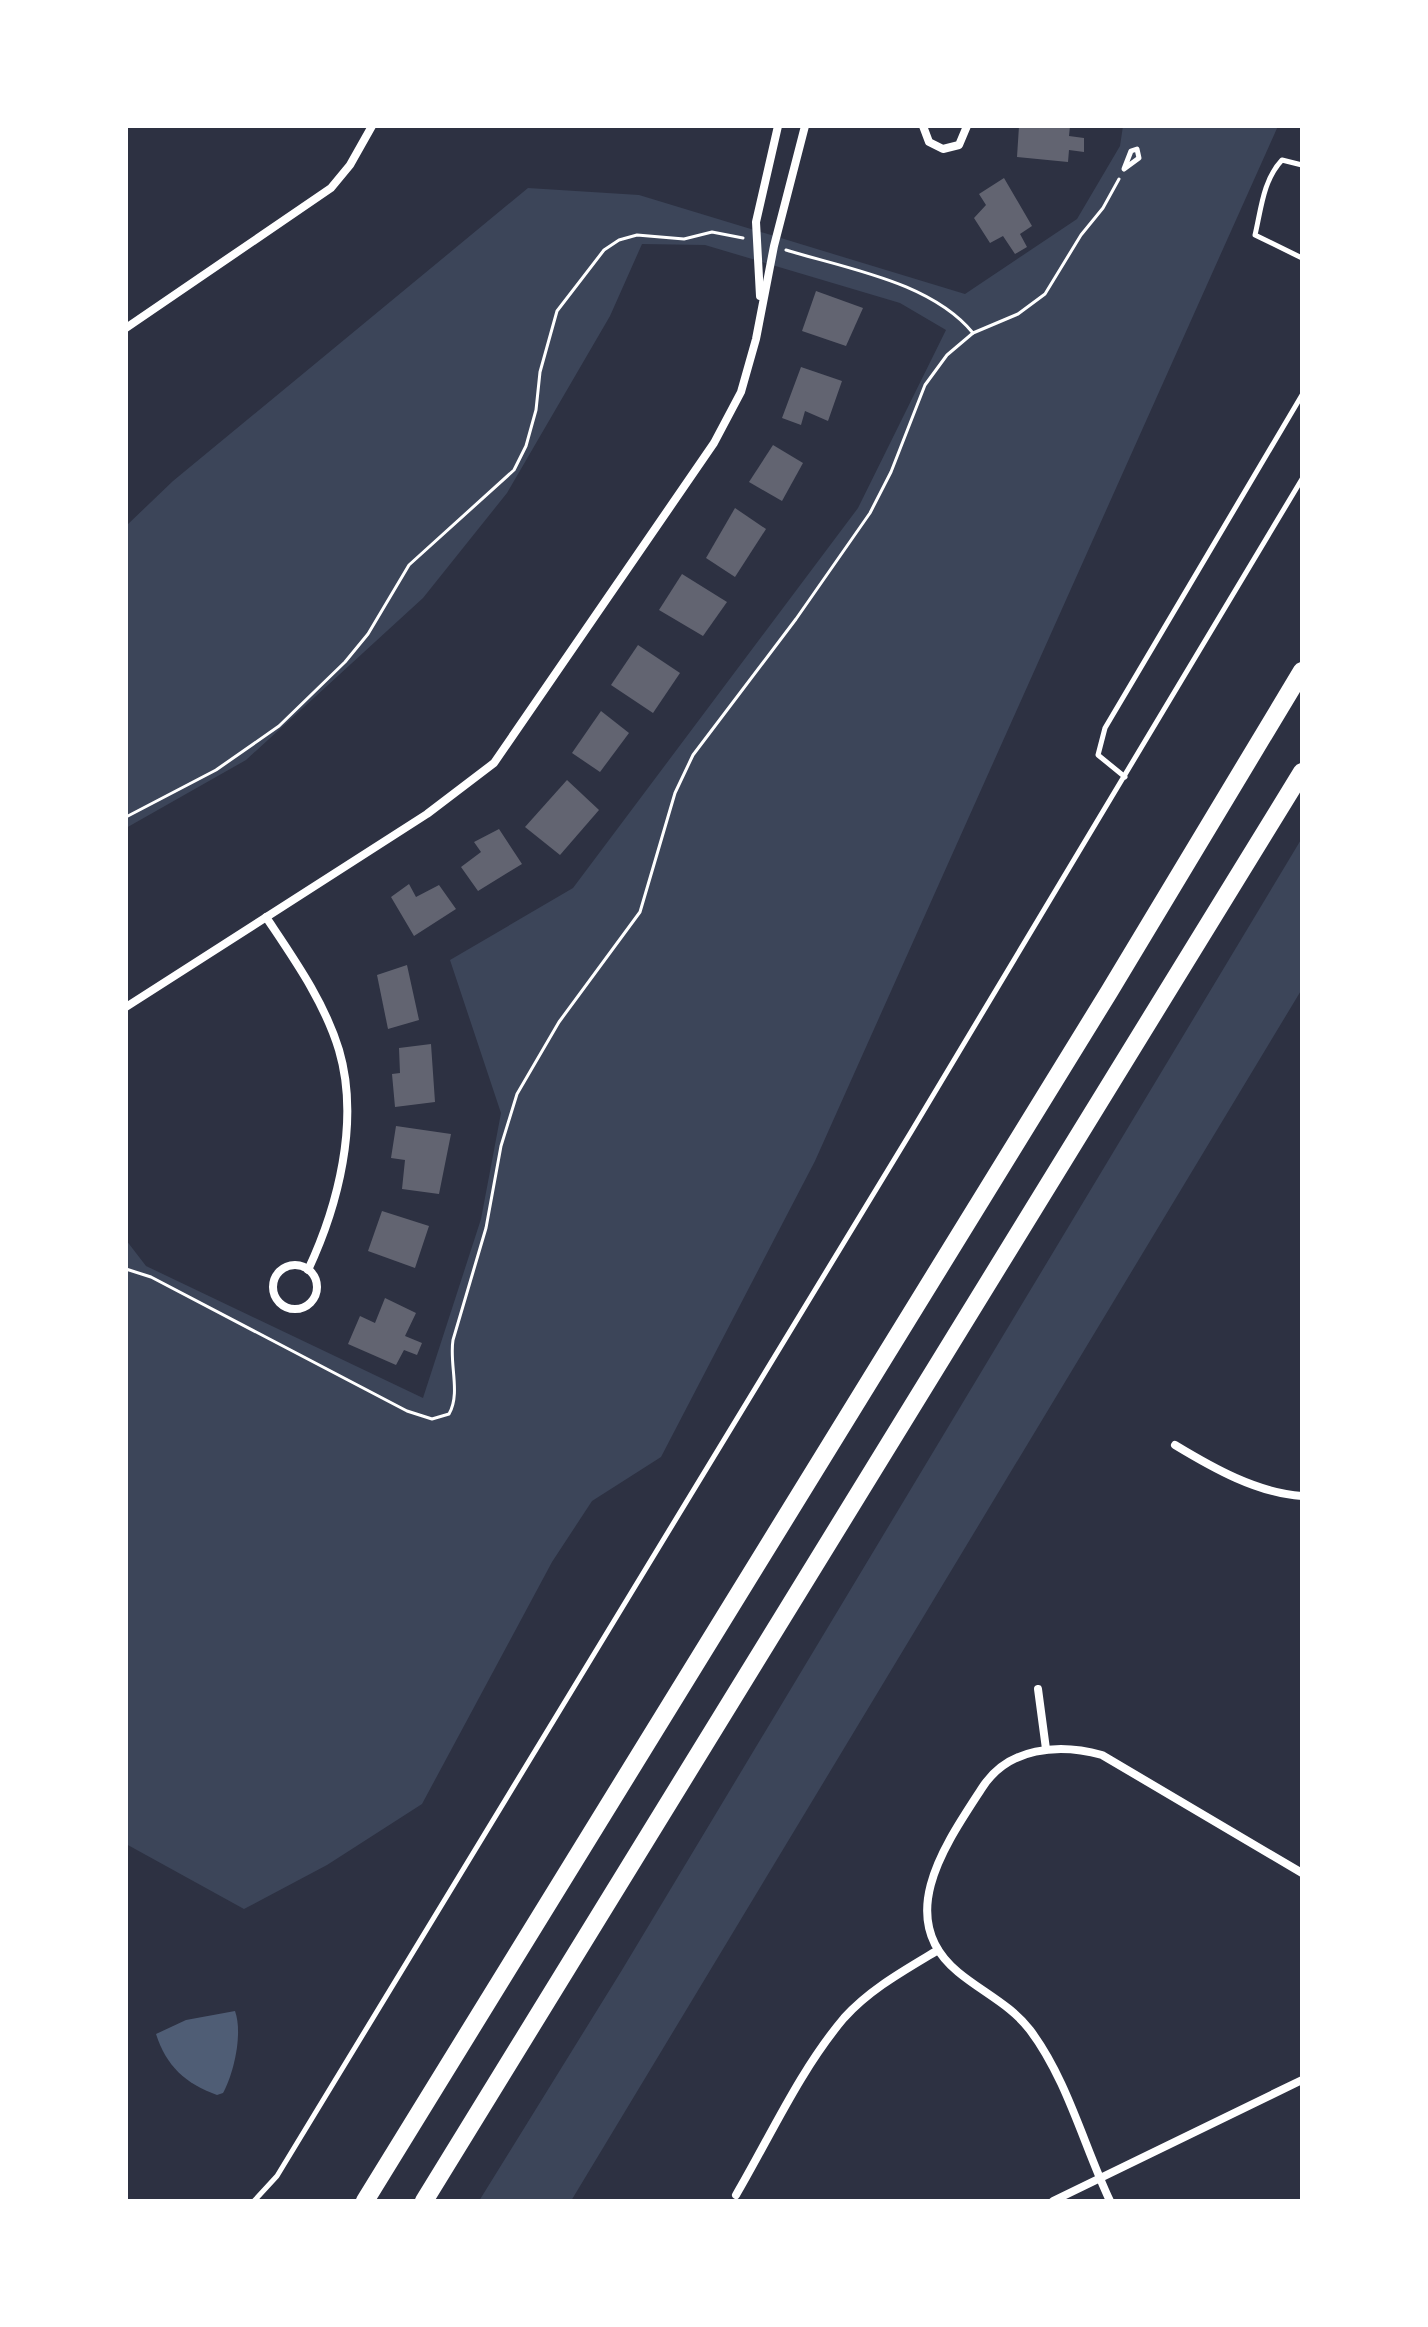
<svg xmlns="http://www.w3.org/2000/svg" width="1428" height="2327" viewBox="0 0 1428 2327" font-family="'Source Sans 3',sans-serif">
  <rect width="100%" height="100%" fill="#2d3142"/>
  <g fill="#3c4559">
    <polygon points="1123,126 1278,126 815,1161 661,1457 592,1501 552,1562 422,1804 327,1865 244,1909 126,1844 126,1240 146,1266 423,1398 481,1219 501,1113 450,960 573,888 858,508 946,330 900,303 705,245 642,244 610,316 507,493 423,598 246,760 126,828 126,526 173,481 528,188 639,195 965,294 1077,219 1120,146"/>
    <polygon points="1302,838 1302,989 571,2201 479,2201 622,1970"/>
  </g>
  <path fill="#4f5d75" d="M235,2011C243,2033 234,2073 223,2093L217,2095C186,2084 166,2066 156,2034L186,2020Z"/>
  <g fill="#626471">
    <polygon points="1019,126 1070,126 1069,136 1084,138 1084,152 1069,150 1068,162 1017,157"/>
    <polygon points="1004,178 1032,226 1020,234 1027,247 1015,254 1003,236 990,243 974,218 986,205 979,194"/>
    <polygon points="816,291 863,308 846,346 802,331"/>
    <polygon points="801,367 842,381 828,421 805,411 801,425 782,418"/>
    <polygon points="773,445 803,463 782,501 749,482"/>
    <polygon points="735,508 766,529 735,577 706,558"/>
    <polygon points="682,574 727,602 703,636 659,610"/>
    <polygon points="638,645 680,673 653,713 611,685"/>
    <polygon points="601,711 629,733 600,772 572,753"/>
    <polygon points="567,780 599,810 560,855 525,827"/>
    <polygon points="499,829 522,864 478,891 461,867 481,852 474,842"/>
    <polygon points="409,884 416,897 439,885 456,909 414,936 391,897"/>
    <polygon points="407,965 419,1020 388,1029 377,975"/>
    <polygon points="431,1044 435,1102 395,1107 392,1074 400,1073 399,1048"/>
    <polygon points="396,1126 451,1134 439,1194 402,1189 405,1160 391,1158"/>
    <polygon points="382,1211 429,1226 415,1268 368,1251"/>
    <polygon points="385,1298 416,1313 405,1336 422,1343 417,1355 404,1350 396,1365 348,1344 360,1316 375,1323"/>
  </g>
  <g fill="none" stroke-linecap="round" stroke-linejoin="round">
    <g stroke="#fff" stroke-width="3">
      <path d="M786,250C848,269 931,282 973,333L1018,314L1045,294L1081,235L1103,208L1119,179"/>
      <polyline points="126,817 216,770 279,726 345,662 368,634 409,565 514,470 526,446 536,410 540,372 557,311 604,250 619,240 637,235 684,239 712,232 743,238"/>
      <path d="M126,1269L151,1277L407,1411L432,1419L449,1414C461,1393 449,1364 453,1340L486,1228L501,1146L517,1094L559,1022L640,912L675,793L693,755L796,619L870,513L891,472L925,385L947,355L973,333"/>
    </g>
    <g stroke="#fff" stroke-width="5">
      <polygon points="1137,149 1139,158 1124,169 1131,151"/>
      <path d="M1302,165L1282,160C1263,180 1261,210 1255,235L1302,258"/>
      <polyline points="1125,777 1098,755 1105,728 1302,395"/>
      <polyline points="254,2201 277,2176 911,1132 1302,479"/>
    </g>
    <g stroke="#fff" stroke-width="8">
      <polyline points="923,126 929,142 943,149 959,145 967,126"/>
      <polyline points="760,296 756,222 778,126"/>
      <polyline points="126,328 331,188 350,165 372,126"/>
      <path d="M266,917C294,959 324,1001 339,1050C360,1121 338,1206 308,1270"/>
      <polyline points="126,1007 427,814 494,763 714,443 741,392 756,339 774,246 805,126"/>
      <circle cx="295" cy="1287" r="22"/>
      <path d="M1175,1445C1213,1468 1257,1493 1302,1496"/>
      <polyline points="1038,1689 1046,1749"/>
      <path d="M736,2195C770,2137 800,2070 844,2018C870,1989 905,1970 938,1950"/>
      <polyline points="1053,2201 1302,2080"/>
      <path d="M1110,2201C1084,2146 1067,2079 1030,2030C1011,2005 982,1992 958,1972C892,1918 947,1842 982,1788C1008,1747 1059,1743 1102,1755L1302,1873"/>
    </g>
    <g stroke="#fff" stroke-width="18">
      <polyline points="365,2201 1109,992 1302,671"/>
      <polyline points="424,2201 1302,772"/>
    </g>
  </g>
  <rect width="1428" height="2327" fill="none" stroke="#ffffff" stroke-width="256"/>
</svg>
